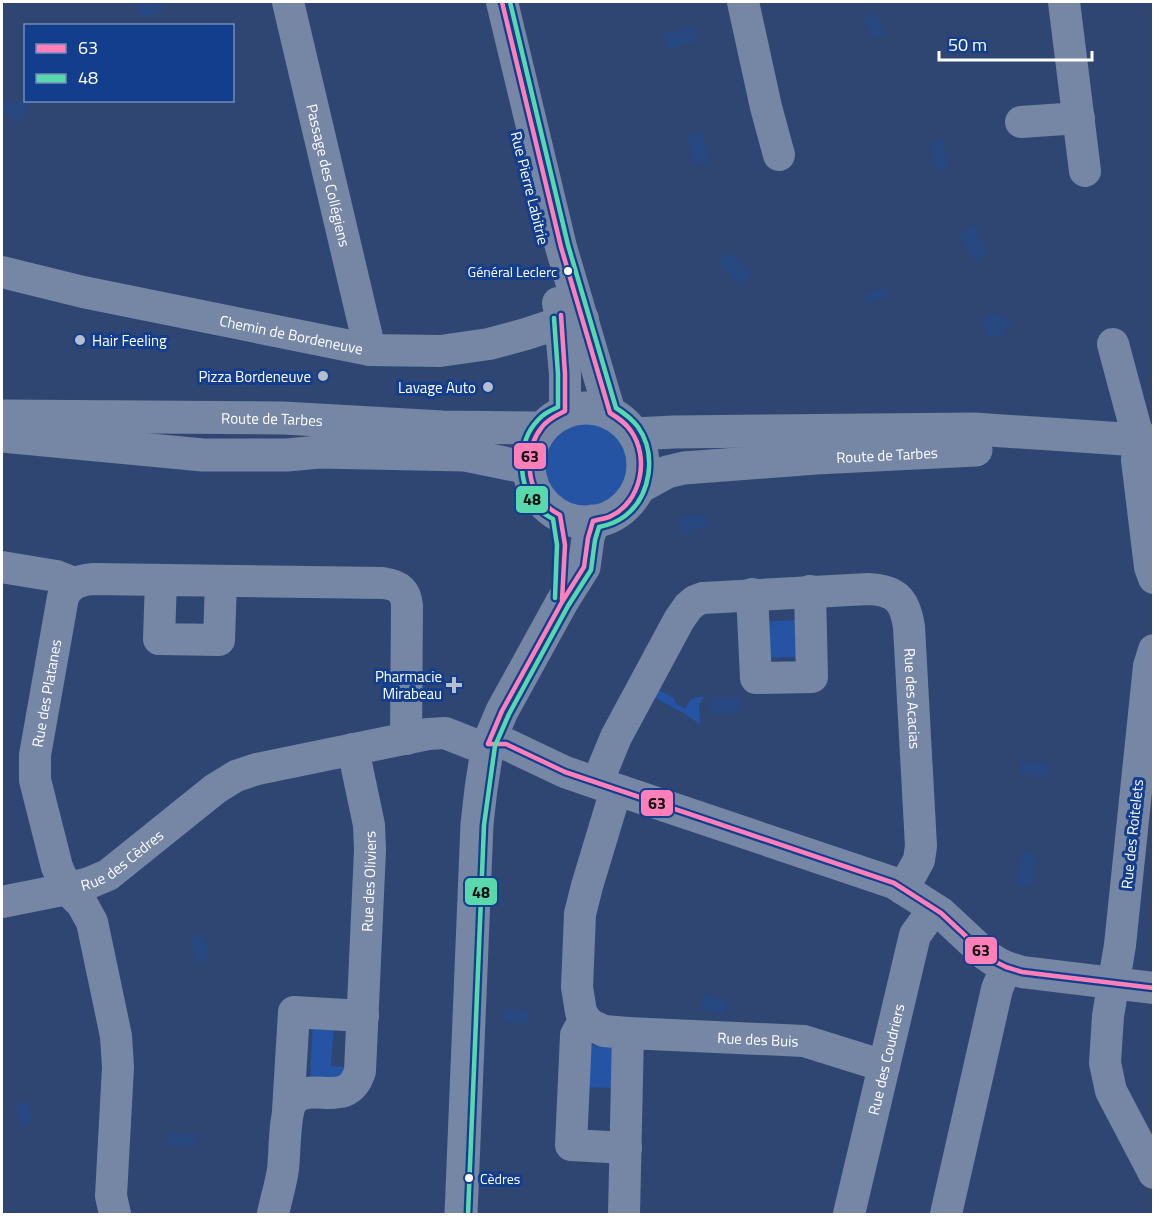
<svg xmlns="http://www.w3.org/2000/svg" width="1155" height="1216" viewBox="0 0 1155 1216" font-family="'Titillium Web',sans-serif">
  <rect width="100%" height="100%" fill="#2f4672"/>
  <g fill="#2554a5">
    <circle cx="585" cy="466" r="46"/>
    <polygon points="799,620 800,657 764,658 762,622"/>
    <polygon points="659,690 675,699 675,703 685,709 691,699 704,696 699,706 700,724 685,714 652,696 655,691"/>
    <polygon points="313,1023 334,1024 331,1066 347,1067 340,1077 310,1078"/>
    <polygon points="584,1045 615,1046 616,1088 579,1087"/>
  </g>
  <g fill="#284882">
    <polygon points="153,2 161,2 163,13 139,17 137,4"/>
    <polygon points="870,12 879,19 883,35 871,38 868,26 863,22"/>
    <polygon points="693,27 697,42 667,49 663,34"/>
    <path d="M2,97C9,106 15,103 25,101L28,103V109L24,112L25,116L21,117L18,121L14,123L12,118L7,117V114H2Z"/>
    <polygon points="702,131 709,162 694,165 687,135"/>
    <polygon points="942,140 948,168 936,171 930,143"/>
    <polygon points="974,225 978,229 976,235 988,252 976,261 958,236"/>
    <polygon points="722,254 729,256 730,254 752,273 742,285 720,266 721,265 719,258"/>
    <polygon points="885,288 888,298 867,303 864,293"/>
    <polygon points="997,314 1007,318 1010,326 1006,328 1001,335 993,337 987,335 983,324 988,315"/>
    <polygon points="706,515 707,527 691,528 688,534 681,534 680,516"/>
    <polygon points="741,696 742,706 737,707 737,713 710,714 709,698"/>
    <polygon points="1020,761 1049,764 1047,777 1019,773"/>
    <polygon points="1026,851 1030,851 1033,855 1036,856 1032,886 1017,884 1021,854 1024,854"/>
    <path d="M196,936H200C208,942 214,962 198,962C193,957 189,944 193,937Z"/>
    <polygon points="705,994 728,1002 724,1015 709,1010 705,1012 700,1009"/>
    <polygon points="504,1009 529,1011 527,1023 503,1021"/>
    <polygon points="29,1102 33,1122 20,1125 16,1105"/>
    <polygon points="168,1133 196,1134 196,1146 168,1145"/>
  </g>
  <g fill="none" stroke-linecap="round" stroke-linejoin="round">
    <g stroke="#7687a5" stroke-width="32">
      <path id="s1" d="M288,2L370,350"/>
      <polyline points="502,2 561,247 610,413"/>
      <polyline points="743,2 766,107 779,155"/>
      <polyline points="1064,2 1085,171"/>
      <polyline points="1021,122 1079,118"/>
      <path id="s2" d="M2,272L83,292L370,350L440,351L489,344L526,334L562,322L583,319"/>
      <polyline points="558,303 562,322 562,341 565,374 565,411"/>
      <polyline points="1113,344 1139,441 1137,460 1150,567 1154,578"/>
      <polyline points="2,567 56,576 74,583"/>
      <polyline points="161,580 159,639 219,640 221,581"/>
      <polyline points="752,594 756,678 812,677 810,591"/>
      <polyline points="1154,650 1149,666 1120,945 1108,1016 1105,1063 1111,1091 1154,1173"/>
      <path id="s3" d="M597,783L616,737L679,620L688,607L695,601L703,598L868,589C896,590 905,600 909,627L921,846L919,860L903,889"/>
      <polyline points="616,790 587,886 580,914 577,987 581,1012 585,1019 591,1025 604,1031 628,1033 624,1214"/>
      <path id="s4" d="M2,902L67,889L57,867L35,780V755L63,597C69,584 79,580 93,579L383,583C398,585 406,590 407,606L406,739"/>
      <polyline points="585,1019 576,1035 571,1145 626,1148"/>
      <path id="s5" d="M628,1033L804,1041L884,1066"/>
      <polyline points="288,1111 294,1012 363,1016"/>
      <path id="s6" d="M115,1214L111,1196L118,1067L116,1036L92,922L82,904L67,889L89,883L108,875L215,789L236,776L257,769L428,734L445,733L473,744H506L565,772L597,783L894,883L941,913L986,955L996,962L1006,967L1022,972L1154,988"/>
      <path id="s7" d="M273,1214C276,1199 281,1184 283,1169C285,1153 284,1111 293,1100C312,1080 348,1111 360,1071L370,850L369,825L353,749"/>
      <path id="s8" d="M849,1214L915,935L934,909"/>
      <polyline points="946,1214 997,989 1006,967"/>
    </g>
    <g stroke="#7686a5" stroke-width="33">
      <circle cx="586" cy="465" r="57"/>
      <path id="s9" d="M2,416L283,418L442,427L541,428"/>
      <polyline points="634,434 674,432 974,429 1154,441"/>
      <polyline points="2,436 203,455 287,455 319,452 465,455 529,468"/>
      <path id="s10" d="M638,488L667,472L684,468L816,458L976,450"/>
      <polyline points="461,1214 477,824 481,789 488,744 502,711 562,602 584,567 588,538 593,521"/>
    </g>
    <defs>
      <g id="bus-1">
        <path d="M561,315L565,374V411C557,415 548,419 542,427C525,448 525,485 545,504C549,509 555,512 560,515L565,545L562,600"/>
        <path d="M488,744L502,711L562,602L584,567L588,538L593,521C599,519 606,519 611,516C641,502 650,458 631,431C626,423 618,418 610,413L561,247L502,2"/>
        <polyline points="488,744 506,744 565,772 894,883 941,913 986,955 996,962 1006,967 1022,972 1154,988"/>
      </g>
      <g id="bus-2">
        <path d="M554,318L558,374V407C551,410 543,414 538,420C516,443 517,485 538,508C542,513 548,516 553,519L557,545L555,598"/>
        <path d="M468,1214L484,825L495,746L509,714L568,606L591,570L595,540L599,527C609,525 617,522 625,516C651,496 657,454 638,427C632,419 624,413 616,408L568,245L510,2"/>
      </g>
    </defs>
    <use href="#bus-1" stroke="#133e8e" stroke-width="9"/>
    <use href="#bus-2" stroke="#133e8e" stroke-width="9"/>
    <use href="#bus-1" stroke="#ff80b8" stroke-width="4.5"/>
    <use href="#bus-2" stroke="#5ad8ad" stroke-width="4.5"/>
  </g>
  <g fill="#fff" stroke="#133e8e" stroke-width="2">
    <circle cx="568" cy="271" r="5"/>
    <circle cx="469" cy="1178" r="5"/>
  </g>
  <g fill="#b6bece" stroke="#133e8e" stroke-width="2">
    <circle cx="80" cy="340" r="6"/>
    <circle cx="323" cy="376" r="6"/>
    <circle cx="488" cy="387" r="6"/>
    <path d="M451 676h6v6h6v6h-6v6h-6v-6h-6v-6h6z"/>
  </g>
  <g text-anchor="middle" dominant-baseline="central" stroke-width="6" stroke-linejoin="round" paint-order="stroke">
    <g font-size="14" fill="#fff" stroke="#133e8e" text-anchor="end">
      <text x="557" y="271">Général Leclerc</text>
      <text x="480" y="1178" text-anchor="start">Cèdres</text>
    </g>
    <g font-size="15" fill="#fff" stroke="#133e8e">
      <text stroke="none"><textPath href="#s1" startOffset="178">Passage des Collégiens</textPath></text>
      <text transform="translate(530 188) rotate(76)">Rue Pierre Labitrie</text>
      <text stroke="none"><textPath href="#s2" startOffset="296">Chemin de Bordeneuve</textPath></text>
      <text stroke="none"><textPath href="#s9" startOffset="270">Route de Tarbes</textPath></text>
      <text stroke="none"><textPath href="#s10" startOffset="254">Route de Tarbes</textPath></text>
      <text stroke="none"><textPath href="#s4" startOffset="268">Rue des Platanes</textPath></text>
      <text stroke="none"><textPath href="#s3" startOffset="516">Rue des Acacias</textPath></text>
      <text transform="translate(1132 834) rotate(-84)">Rue des Roitelets</text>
      <text stroke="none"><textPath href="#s6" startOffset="400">Rue des Cèdres</textPath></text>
      <text stroke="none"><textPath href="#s7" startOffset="386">Rue des Oliviers</textPath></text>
      <text stroke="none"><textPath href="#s5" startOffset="130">Rue des Buis</textPath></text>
      <text stroke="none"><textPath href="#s8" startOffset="159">Rue des Coudriers</textPath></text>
    </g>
    <g font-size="15" fill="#fff" stroke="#133e8e" text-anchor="end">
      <text x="92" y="340" text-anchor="start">Hair Feeling</text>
      <text x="311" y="376">Pizza Bordeneuve</text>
      <text x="476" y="387">Lavage Auto</text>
      <text x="442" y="676">Pharmacie<tspan x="442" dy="17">Mirabeau</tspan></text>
    </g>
  </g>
  <g stroke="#133e8e" stroke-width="2">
    <rect x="513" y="442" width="34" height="28" rx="6" fill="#ff80b8"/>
    <rect x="515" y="485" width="34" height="29" rx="6" fill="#5ad8ad"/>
    <rect x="640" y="789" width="34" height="28" rx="6" fill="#ff80b8"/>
    <rect x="464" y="877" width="34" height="29" rx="6" fill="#5ad8ad"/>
    <rect x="964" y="936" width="34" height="29" rx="6" fill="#ff80b8"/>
  </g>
  <g font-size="16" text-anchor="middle" font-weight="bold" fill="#111">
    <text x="530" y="462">63</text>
    <text x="532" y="505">48</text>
    <text x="657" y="809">63</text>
    <text x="481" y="898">48</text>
    <text x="981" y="956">63</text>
  </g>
  <rect width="1155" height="1216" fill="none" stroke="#ffffff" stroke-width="6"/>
  <rect x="24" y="24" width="210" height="78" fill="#133e8e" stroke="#718bbb" stroke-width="1.5"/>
  <rect x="36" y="44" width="30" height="9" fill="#ff80b8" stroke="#718bbb" stroke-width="1.5"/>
  <text x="78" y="54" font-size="18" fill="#ffffff">63</text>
  <rect x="36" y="74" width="30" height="9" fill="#5ad8ad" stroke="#718bbb" stroke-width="1.5"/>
  <text x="78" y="84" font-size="18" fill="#ffffff">48</text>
  <path d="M939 51v9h153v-9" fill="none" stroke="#ffffff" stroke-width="3"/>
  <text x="948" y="51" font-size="18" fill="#ffffff" stroke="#133e8e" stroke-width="4.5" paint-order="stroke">50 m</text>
</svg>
